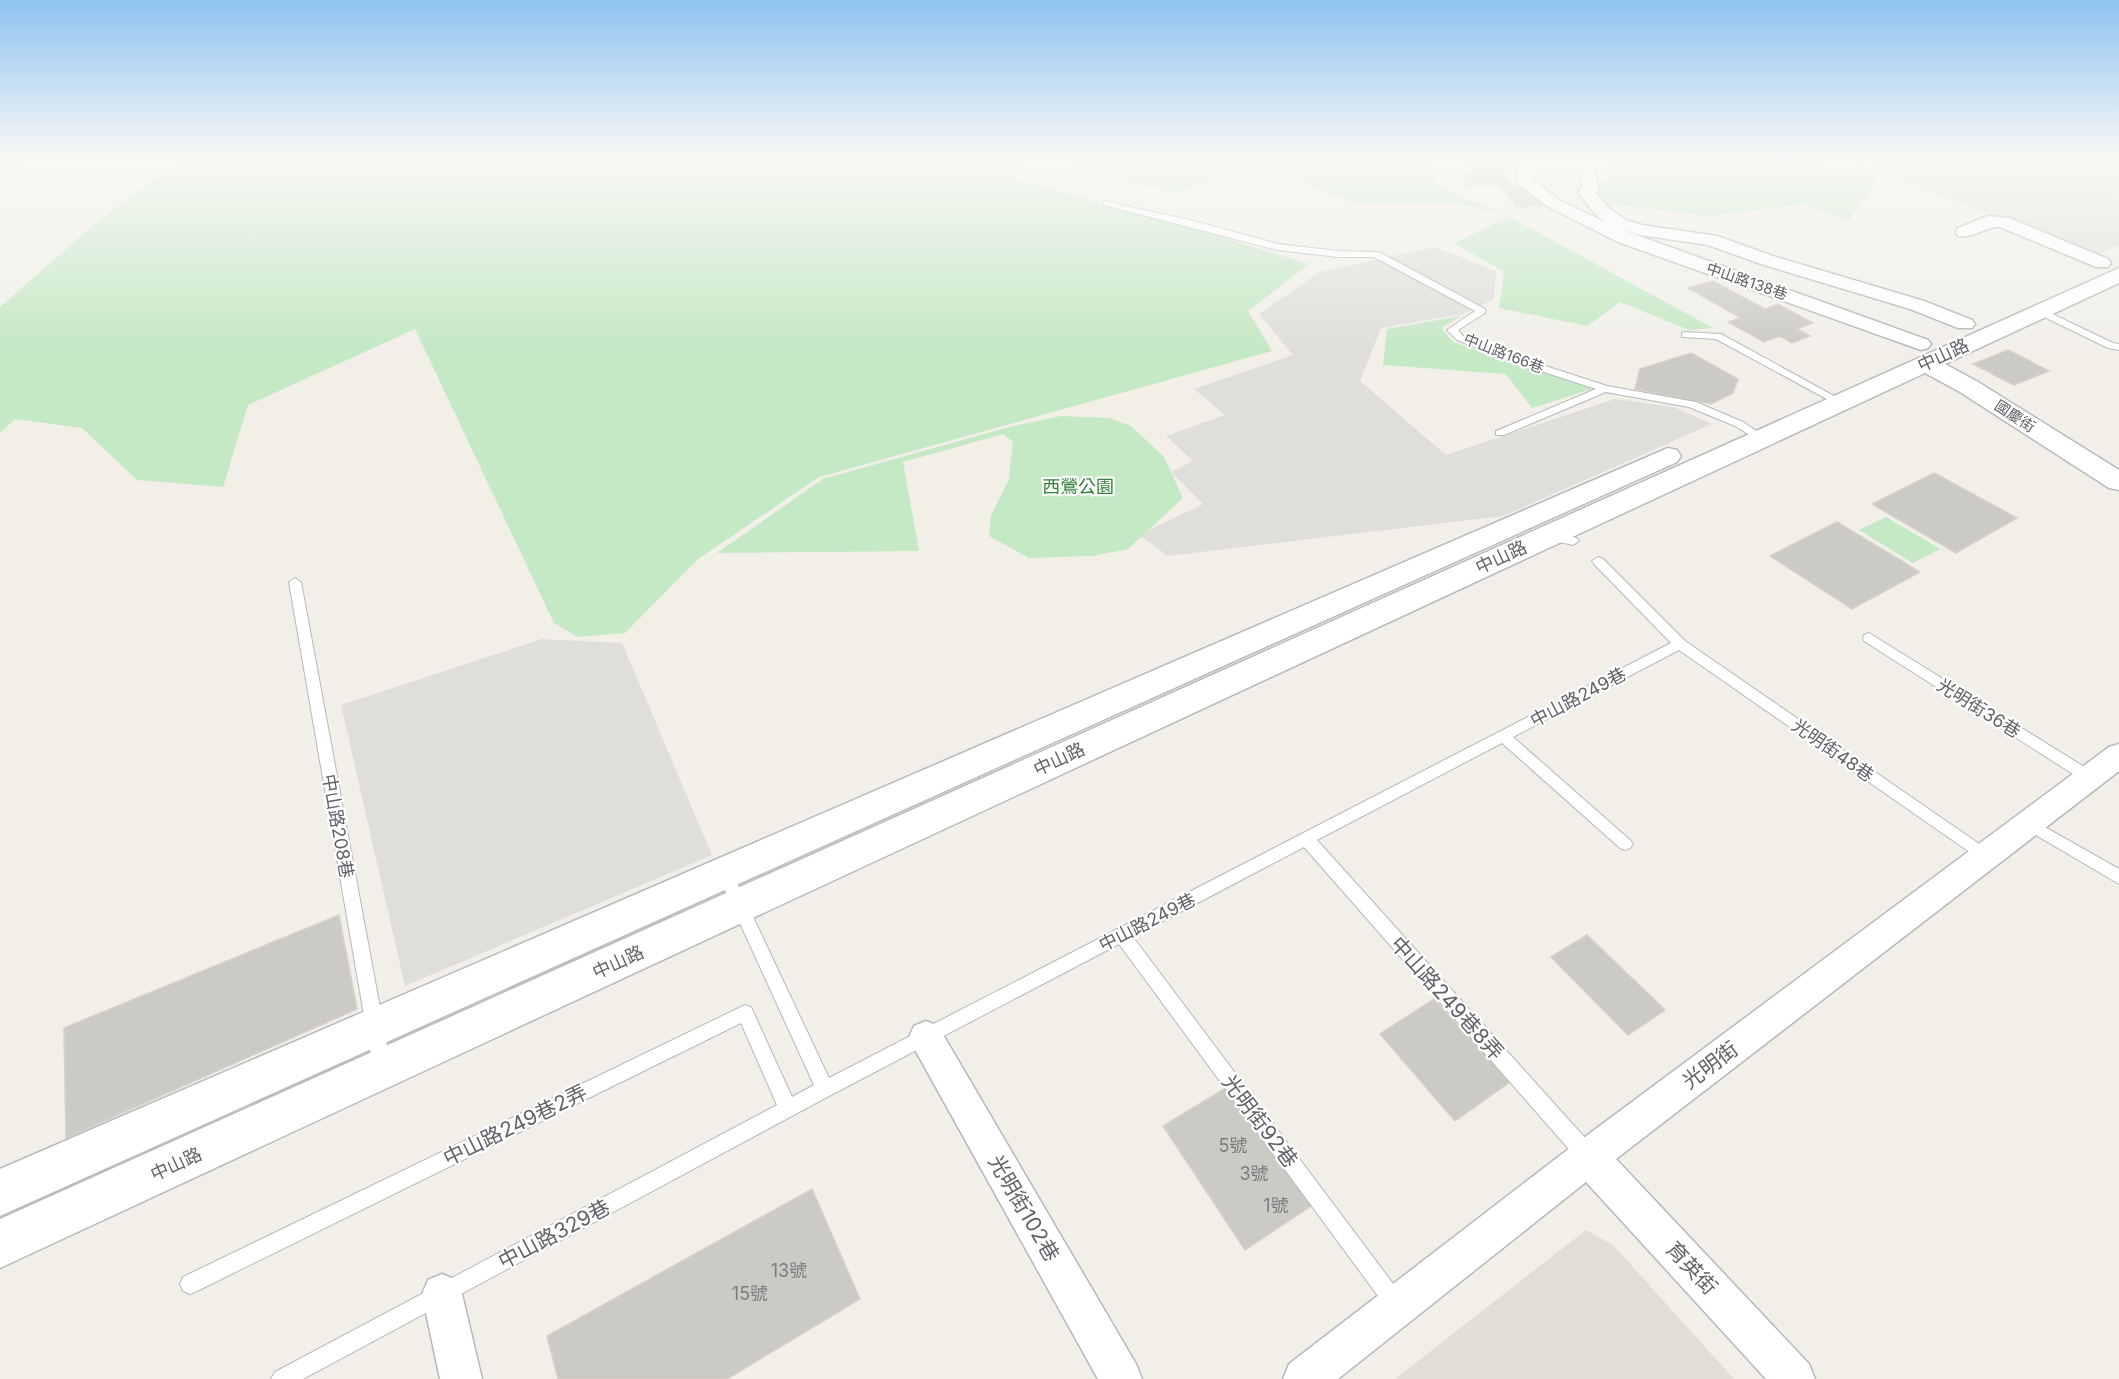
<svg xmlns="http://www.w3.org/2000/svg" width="2119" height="1379" viewBox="0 0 2119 1379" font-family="Inter,'Noto Sans TC',sans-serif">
  <rect width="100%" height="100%" fill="#f1efe8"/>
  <g fill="#e0deda">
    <polygon points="1869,159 2119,159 2119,245 2096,255 1878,172"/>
    <polygon points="1435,247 1496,271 1494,299 1463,314 1381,328 1360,381 1446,455 1615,399 1674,407 1712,424 1503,516 1168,556 1139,535 1203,504 1171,472 1193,461 1166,436 1225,415 1194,389 1293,355 1259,314 1320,272"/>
    <polygon points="542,639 622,643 712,855 405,986 341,705"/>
  </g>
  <polygon fill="#e1ded6" points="1586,1230 1613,1245 1734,1379 1395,1379"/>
  <g fill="#c5e8c5">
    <polygon points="0,159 49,159 0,175"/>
    <polygon points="182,159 1034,159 1014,179 1182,225 1309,264 1248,311 1272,351 819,477 698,559 625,633 578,637 554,623 415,329 248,405 223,487 137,480 82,428 15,419 0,433 0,307 97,222"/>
    <polygon points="1044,159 1430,159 1437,187 1506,214 1454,203 1354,204 1291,175 1223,173 1176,194"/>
    <polygon points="1607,159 1804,159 1803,161 1840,169 1865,163 1878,178 1848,221 1803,204 1709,216 1604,203 1590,190 1614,174"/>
    <polygon points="1510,217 1713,328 1689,330 1620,302 1587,326 1499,308 1504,272 1454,243"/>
    <polygon points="1461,316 1441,328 1453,342 1592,389 1532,408 1506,374 1383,365 1387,329"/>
    <polygon points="1061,416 1109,418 1131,426 1164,457 1183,498 1128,549 1092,556 1029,558 989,536 991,516 1009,479 1013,442 1003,434 903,462 919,551 717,553 823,479 1009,427"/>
    <polygon points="1886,517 1940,549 1913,563 1859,530"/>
  </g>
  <g fill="#cccac5" stroke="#d6d1c6" stroke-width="1.5">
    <polygon points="1466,159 1515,160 1521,169 1474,170"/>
    <polygon points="1500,169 1511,185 1468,186 1458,170"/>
    <polygon points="1529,185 1556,206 1515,207 1501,186"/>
    <polygon points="1713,281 1765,309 1778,304 1813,323 1797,329 1810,336 1792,343 1780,336 1764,342 1728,322 1741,318 1688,288"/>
    <polygon points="2008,350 2049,371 2014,385 1973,364"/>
    <polygon points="1691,353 1738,379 1733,393 1711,404 1635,389 1640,369"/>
    <polygon points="1934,473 2017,518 1956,553 1872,504"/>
    <polygon points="1837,522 1920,572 1852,609 1770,556"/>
    <polygon points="339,915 357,1009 66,1138 64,1028"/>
    <polygon points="1587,935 1665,1010 1628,1035 1551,957"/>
    <polygon points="1434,999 1510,1082 1455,1121 1380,1034"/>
    <polygon points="1229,1086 1314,1204 1245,1250 1163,1126"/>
    <polygon points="812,1189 860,1299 727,1379 558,1379 547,1336"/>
  </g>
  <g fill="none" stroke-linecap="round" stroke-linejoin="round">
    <defs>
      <g id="lane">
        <polygon points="1104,201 1194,221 1278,244 1338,251 1379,252 1485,309 1485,313 1458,330 1463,336 1524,359 1607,386 1696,402 1743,422 1767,438 1762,441 1758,440 1735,426 1689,407 1606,392 1504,435 1496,435 1496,431 1596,389 1516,363 1457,340 1447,330 1475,311 1374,257 1338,257 1277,250 1104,205"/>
        <polygon points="2036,309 2042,309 2113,343 2119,344 2119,350 2108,348 2036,313"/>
        <polygon points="1685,332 1721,334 1845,402 1844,404 1836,404 1716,339 1682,337 1682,333"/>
        <polygon points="1550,532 1577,538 1579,541 1573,545 1546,539 1544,536"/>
        <polygon points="1598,557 1602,558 1685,641 1991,852 1994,856 1991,860 1986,862 1981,860 1679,650 1513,737 1630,840 1633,844 1630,848 1625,850 1620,848 1502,743 1317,840 1595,1149 1597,1156 1595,1163 1588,1165 1581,1163 1304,847 1133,937 1403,1297 1406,1304 1403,1311 1396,1314 1389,1311 1119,944 831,1095 303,1379 271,1379 275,1372 777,1105 741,1023 197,1291 190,1294 183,1291 180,1284 183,1277 745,1005 751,1007 792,1097 814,1085 717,873 720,868 725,866 730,868 829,1078 1671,643 1594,564 1592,561"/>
        <polygon points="295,578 301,582 391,1067 388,1073 382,1075 376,1073 373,1067 289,582"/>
        <polygon points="1869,633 2094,773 2096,777 2094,781 2084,781 1864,641 1863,638 1864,635"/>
        <polygon points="2029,818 2119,869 2119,884 2024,828 2022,824 2024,820"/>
      </g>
      <g id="street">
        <polygon points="1516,159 1531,159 1532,161 1539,159 1559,159 1557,162 1533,172 1532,179 1559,200 1609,224 1598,217 1578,193 1582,188 1578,159 1592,159 1598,188 1595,193 1610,209 1626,220 1642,225 1717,236 1773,256 1924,301 1972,320 1975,324 1972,328 1958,328 1910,309 1761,264 1708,245 1640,235 1620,229 1928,340 1931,344 1928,348 1921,350 1618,242 1547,206 1518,183 1516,180 1518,169"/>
        <path d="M1988,216L2009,218L2108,259L2111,263L2108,267H2096L2000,227C1985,226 1973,239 1958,236L1956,232L1958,228Z"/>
        <polygon points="2119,744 2119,771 1616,1159 1809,1364 1815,1379 1766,1379 1586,1182 1338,1379 1283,1379 1289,1364 1558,1157 2109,747"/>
        <polygon points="926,1021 938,1026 1136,1364 1142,1379 1098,1379 914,1048 909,1037 914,1026"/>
        <polygon points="442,1274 456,1280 462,1294 482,1379 440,1379 422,1294 428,1280"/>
      </g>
      <g id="secondary">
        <polygon points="2119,268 2119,283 1945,364 1978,382 2119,470 2119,490 2109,488 1960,392 1925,373 0,1268 0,1219"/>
        <polygon points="1668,448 1677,450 1681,456 1677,462 0,1216 0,1169"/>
      </g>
    </defs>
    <use href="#lane" stroke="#b5b8bc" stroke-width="2"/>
    <use href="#street" stroke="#b5b8bc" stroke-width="3"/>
    <use href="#secondary" stroke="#b6babf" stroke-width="3"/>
    <use href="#lane" fill="#fff" fill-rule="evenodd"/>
    <use href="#street" fill="#fff" fill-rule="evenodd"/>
    <use href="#secondary" fill="#fff" fill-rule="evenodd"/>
  </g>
  <linearGradient id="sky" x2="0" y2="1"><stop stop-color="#8fc3f1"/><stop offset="0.45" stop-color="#f9f8f5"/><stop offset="1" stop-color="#f9f8f5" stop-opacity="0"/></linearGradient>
  <rect width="2119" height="352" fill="url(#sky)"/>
  <g text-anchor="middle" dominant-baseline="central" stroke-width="4.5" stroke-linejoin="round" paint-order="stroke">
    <g font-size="15" fill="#5f6368" stroke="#fff">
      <text transform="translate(1747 281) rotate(19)">中山路138巷</text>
      <text transform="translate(1504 353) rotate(21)">中山路166巷</text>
      <text transform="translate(2015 416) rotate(33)">國慶街</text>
    </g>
    <g font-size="18" fill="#5f6368" stroke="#fff">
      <text transform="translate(1943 355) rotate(-25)">中山路</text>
      <text transform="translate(1501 557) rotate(-25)">中山路</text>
      <text transform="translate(1578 697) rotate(-28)">中山路249巷</text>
      <text transform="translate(1979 708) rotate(32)">光明街36巷</text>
      <text transform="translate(1833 750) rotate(35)">光明街48巷</text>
      <text transform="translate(1059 759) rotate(-25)">中山路</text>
      <text transform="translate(338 826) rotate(80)">中山路208巷</text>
      <text transform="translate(1147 922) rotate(-27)">中山路249巷</text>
      <text transform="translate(618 962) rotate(-25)">中山路</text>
      <text transform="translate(176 1164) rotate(-25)">中山路</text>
    </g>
    <g font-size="18" fill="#348238" stroke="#fff">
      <text x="1078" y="486">西鶯公園</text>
    </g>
    <g font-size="18" fill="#7a7d7f">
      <text x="1233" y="1145">5號</text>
      <text x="1254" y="1173">3號</text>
      <text x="1276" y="1205">1號</text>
      <text x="789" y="1270">13號</text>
      <text x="750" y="1293">15號</text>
    </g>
    <g font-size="21" fill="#5f6368" stroke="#fff">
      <text transform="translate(1447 998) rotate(48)">中山路249巷8弄</text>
      <text transform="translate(1710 1065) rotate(-37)">光明街</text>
      <text transform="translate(1260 1121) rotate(53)">光明街92巷</text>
      <text transform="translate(515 1125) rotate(-26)">中山路249巷2弄</text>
      <text transform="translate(1024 1208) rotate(60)">光明街102巷</text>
      <text transform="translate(554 1234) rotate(-28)">中山路329巷</text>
      <text transform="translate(1692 1268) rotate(47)">育英街</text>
    </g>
  </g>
</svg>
